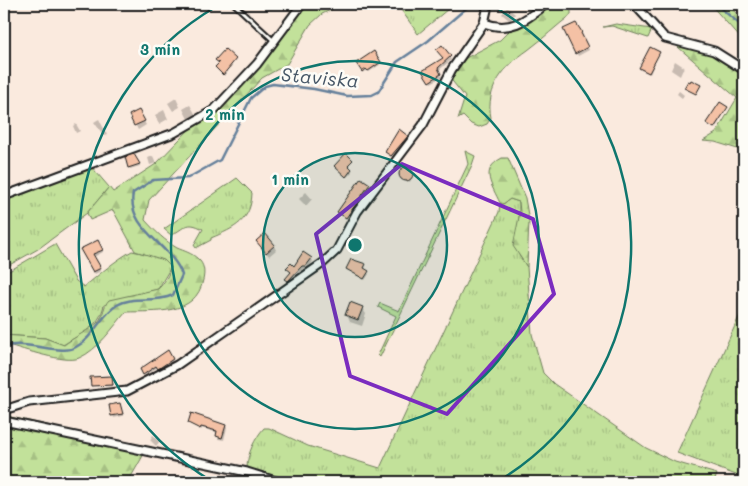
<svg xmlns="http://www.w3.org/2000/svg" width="748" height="486" viewBox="0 0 748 486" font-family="Mali,sans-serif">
  <defs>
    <pattern id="grass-tufts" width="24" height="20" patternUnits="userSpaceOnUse" patternTransform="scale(1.25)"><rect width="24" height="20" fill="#c2e19a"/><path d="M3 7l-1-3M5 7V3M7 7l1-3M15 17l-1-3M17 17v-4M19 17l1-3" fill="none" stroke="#a6c084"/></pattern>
    <pattern id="forest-firs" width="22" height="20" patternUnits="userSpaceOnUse" patternTransform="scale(1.25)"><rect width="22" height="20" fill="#c2e19a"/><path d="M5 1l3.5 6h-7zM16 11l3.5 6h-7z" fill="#a6c084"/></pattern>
  </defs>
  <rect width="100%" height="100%" fill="#faeade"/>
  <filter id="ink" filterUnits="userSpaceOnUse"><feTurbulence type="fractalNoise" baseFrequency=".02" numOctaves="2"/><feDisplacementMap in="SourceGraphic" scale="10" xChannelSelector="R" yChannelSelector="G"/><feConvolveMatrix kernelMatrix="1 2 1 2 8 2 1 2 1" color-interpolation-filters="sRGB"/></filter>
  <g filter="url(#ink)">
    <g fill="url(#grass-tufts)" stroke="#6f7e5b">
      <polygon points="397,4 454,4 418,34"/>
      <polygon points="616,24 652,29 648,38 612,26 603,27"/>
      <polygon points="465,151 475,156 472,165 380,357 378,355 396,316 378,307 380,303 399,311 468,164"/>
      <polygon points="90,165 109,187 87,213 38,249 4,268 4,200 18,192"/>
      <path d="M237,178L252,193C251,221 235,228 211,238V240L196,248L194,245L203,229C186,220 186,228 171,235L164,229Z"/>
      <path d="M510,199L519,202V255L527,267L532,334L543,373L554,384L646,448L675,462L717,474L714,482H291L247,468C247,454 255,438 264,428H269L308,446L380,468L499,212L500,203L503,204Z"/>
      <path d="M55,244L76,281L84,287C100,274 114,261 132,251L151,255L164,260L171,267L158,289L104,305C99,328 83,332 63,345L45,338L4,335V274Z"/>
      <polygon points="744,306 744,478 677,453"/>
    </g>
    <g fill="url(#forest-firs)" stroke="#6f7e5b">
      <path d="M303,4H343L322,14L310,25L287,64L262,78L149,200L145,220C155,231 165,241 177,248C184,251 192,253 198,259C204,264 205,272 203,280C196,316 155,311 126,312C113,327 98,350 79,358C66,364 23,349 8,345L4,347V335L45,338L64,345C73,338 91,329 98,322C104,315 103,306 109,300L158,289C163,285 170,273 171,267L164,260L135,251L113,210L90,220L87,213L109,187L113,192L156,164L272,43Z"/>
      <path d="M556,4H571V15C556,26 543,39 528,50C505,66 485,87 491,118L487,124L479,127L471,124L463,116L458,119L465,97L449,77L464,59L500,40L511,29Z"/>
      <polygon points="710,4 726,4 744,20 744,42"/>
      <polygon points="671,41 696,46 744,67 744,151 715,142 703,141 716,133 737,98"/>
      <path d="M502,158H508L525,198L529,221L527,267L513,246L520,212L519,202L510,199L503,204L500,203C492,185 479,170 502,158Z"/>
      <polygon points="4,409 11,417 56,427 59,436 144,454 128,482 4,482"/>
    </g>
    <g fill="#0003">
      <polygon points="507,7 515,14 510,21 502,14"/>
      <polygon points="565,29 581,31 589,50 578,56"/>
      <polygon points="442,47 451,60 438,71 442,77 431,83 424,71 444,59"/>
      <polygon points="373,53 381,64 369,72 368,70 364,72 358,63"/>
      <polygon points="659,53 650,74 641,70 640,68"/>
      <polygon points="235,60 225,76 217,69"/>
      <polygon points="675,61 684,67 680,76 671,70"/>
      <polygon points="679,91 684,95 682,98 677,94"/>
      <polygon points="176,98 180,107 173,111 168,103"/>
      <polygon points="190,105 196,115 188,119 183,109"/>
      <polygon points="727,108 715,129 708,124"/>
      <polygon points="164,110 168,119 159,124 155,115"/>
      <polygon points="139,112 146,125 138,130 131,116"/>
      <polygon points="99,119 107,135 104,136 94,122"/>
      <polygon points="76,124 80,131 76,133 73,126"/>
      <polygon points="407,137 408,139 393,158 388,154 386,152"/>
      <polygon points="134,155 140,166 130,169 126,158"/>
      <polygon points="153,156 156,163 150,165 148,158"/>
      <polygon points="352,160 348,167 352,172 347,177 336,168"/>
      <polygon points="404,167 413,174 410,182 400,175"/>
      <polygon points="369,185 347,219 340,214 339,212"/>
      <polygon points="306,192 312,199 306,206 299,199"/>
      <polygon points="98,242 103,252 94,257 101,271 95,274 82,250"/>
      <polygon points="260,245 274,246 276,250 269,256"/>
      <polygon points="311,258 313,261 308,269 288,282 287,280 291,273 288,268 295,268"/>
      <polygon points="360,262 366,266 364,270 369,274 365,280 347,269"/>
      <polygon points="362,308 366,314 362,326 350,322 347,315"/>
      <polygon points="167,352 173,361 159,370 158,367 145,375 142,370"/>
      <polygon points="111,377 113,386 92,386"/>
      <polygon points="110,406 121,406 123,416 114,418"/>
      <polygon points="189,423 226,426 227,428 224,440 218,439 218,433 202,428 202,430"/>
      <polygon points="153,435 160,441 156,446 150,440"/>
    </g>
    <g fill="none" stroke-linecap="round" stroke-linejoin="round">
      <g stroke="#65809b" stroke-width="2.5">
        <polyline points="716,4 744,28"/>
        <path d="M4,347C26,339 61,356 76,347C93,338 101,315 117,305C133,295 153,304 173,295L182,275C173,246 126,229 133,193L153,180L188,178L220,160L251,98L265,86L273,84L314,89L347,96L372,95L378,92L397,62L428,41L471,4"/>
      </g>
    </g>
    <g fill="#f4c1a5" stroke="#1c1c1c">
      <polygon points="576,23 582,32 581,33 588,47 575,54 563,29"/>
      <polygon points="442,45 451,56 438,68 441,74 429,82 422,71 443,58 436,50"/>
      <polygon points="650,47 660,52 649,73 639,68"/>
      <polygon points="225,49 236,59 223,75 215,67 219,63 215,60"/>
      <polygon points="374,51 381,62 368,71 366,69 362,72 356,63"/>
      <polygon points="691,80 701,85 696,94 684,88 688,81 690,82"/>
      <polygon points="720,102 728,107 714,128 706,123"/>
      <polygon points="139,110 145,121 134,126 129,115"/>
      <polygon points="399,129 408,136 391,156 385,152"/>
      <polygon points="346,153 353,160 348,165 352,169 346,177 334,166"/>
      <polygon points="134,154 140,164 128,168 125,157"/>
      <circle cx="406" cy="174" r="7"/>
      <polygon points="361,178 370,184 346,218 337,212"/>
      <polygon points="265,233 275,245 266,253 256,241"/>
      <polygon points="98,240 103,250 93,254 101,268 93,272 80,249"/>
      <polygon points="303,252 312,258 306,266 302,266 288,281 285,279 291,272 286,268 291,263 294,266"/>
      <polygon points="351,259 366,264 364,268 369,271 364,279 346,269"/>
      <polygon points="350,302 363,307 358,320 345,315"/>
      <polygon points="168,350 173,359 158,369 156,366 143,375 140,369"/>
      <polygon points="112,376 113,385 91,386 90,377"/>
      <polygon points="120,403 123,414 111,416 109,405"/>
      <polygon points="191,413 226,425 222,438 216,436 217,431 201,427 200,429 188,423"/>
    </g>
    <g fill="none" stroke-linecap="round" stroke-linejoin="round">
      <defs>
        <polyline id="lane" points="234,4 274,41"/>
        <g id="street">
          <polyline points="634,4 665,38 714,51 744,70"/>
          <path d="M484,23C511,33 526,20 546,4"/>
          <polyline points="4,196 174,133 214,110 257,64 302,4"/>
          <polyline points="4,410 29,402 127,391 177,365 323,263 337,250 357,212 423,125 452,69 484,23 487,10 485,4"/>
          <polyline points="4,421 247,472 279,482"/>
        </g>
      </defs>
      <use href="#lane" stroke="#1c1c1c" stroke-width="7"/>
      <use href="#street" stroke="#1c1c1c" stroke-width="11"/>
      <use href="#lane" stroke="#fdfcf7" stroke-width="3"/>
      <use href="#street" stroke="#fdfcf7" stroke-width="7"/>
    </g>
  </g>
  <path fill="none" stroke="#7b2cbf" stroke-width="4" stroke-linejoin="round" d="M402,164L533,219L554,294L447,414L350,376L316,234Z"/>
  <circle cx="355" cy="245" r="92" fill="#0f766e" fill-opacity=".12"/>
  <g fill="none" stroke="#0f766e" stroke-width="2.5">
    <circle cx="355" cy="245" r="92"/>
    <circle cx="355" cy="245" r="184"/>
    <path d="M213 482A276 276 0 0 1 219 5M491 5A276 276 0 0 1 497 482"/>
  </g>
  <g text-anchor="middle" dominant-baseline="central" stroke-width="5" stroke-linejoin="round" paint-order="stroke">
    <g font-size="19" font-style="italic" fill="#465666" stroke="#fdfcf7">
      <text transform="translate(320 77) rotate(5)">Staviska</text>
    </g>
  </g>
  <circle cx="355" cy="245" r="8" fill="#0f766e" stroke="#fdfcf7" stroke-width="2.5"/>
  <g font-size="15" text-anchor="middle" font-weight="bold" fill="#0f766e" stroke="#fdfcf7" stroke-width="5" stroke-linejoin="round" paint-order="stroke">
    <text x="160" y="55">3 min</text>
    <text x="225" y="120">2 min</text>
    <text x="290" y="185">1 min</text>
  </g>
  <rect width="748" height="486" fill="none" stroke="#fdfcf7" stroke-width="20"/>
  <rect x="10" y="10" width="728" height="466" fill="none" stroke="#1c1c1c" stroke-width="2" filter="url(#ink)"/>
</svg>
